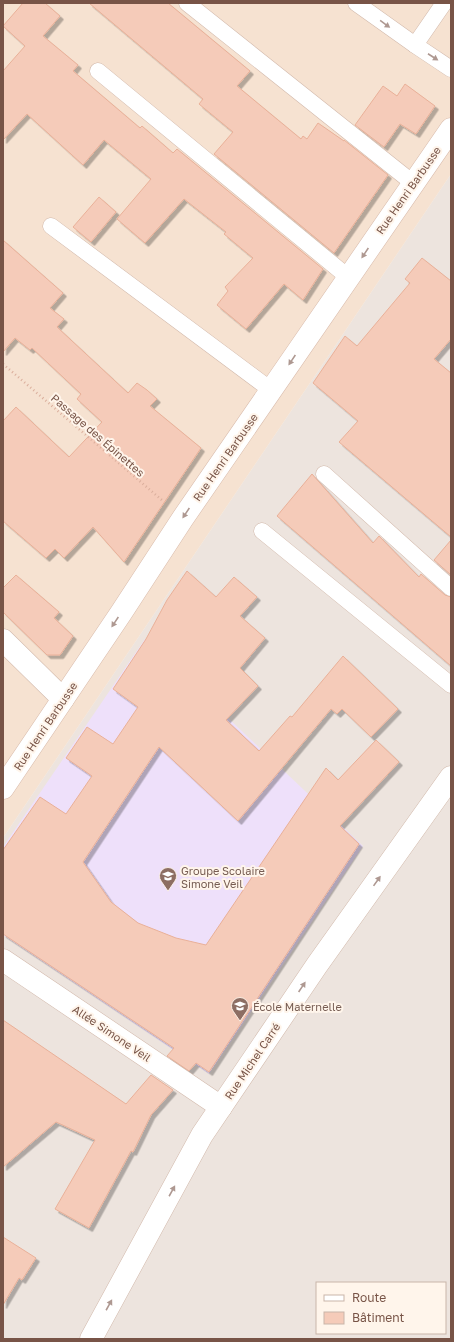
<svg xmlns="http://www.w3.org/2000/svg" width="454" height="1342" viewBox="0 0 454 1342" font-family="'Golos Text',sans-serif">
  <defs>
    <filter id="shadow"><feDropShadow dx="3.5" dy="3.5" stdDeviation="0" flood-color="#0004"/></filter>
  </defs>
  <rect width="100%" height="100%" fill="#fef1e3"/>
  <polygon fill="#f6e2d1" points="3,3 451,3 451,174 3,838"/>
  <path fill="#ede4de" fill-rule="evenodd" d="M451,174V1339H3V838ZM317,1283H445V1333H317Z"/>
  <polygon fill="#eee0fa" points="145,639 363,846 209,1074 3,935 3,847"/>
  <g fill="#f5cbb9" stroke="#e9b098" filter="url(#shadow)">
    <polygon points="23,3 45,3 60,16 43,36 78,65 73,71 140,128 142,126 173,153 177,149 323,269 303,300 284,284 246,329 217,305 228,291 225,287 253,258 224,234 226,232 184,199 145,243 117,219 151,179 104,140 83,165 27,114 3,140 3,71 25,46 3,26"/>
    <polygon points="89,3 168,3 250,71 237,86 301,139 303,136 307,139 318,123 344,141 344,140 388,175 334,253 214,154 233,132 199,104 203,99"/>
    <polygon points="405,84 435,106 416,134 400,124 384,147 355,125 383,86 397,96"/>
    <polygon points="99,197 116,212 91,242 73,227"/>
    <polygon points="3,240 63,293 50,308 64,319 57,327 128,393 137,383 147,390 157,399 150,406 201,448 124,562 93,527 64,558 55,549 46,558 3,521 3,421 16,407 69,457 102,422 77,399 81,394 32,348 30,350 15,338 3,352"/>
    <polygon points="422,258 451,281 451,339 434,359 451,373 451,537 339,442 358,421 313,383 345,336 357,346 410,283 405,279"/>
    <polygon points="312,474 373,543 379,536 419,577 421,574 445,595 451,597 451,666 277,516"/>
    <polygon points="451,540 451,575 434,560"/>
    <polygon points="187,571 216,597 234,577 257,597 240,616 265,638 240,668 258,686 226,720 259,751 290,716 292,717 343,656 398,709 371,737 342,709 337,714 331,709 238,821 159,747 83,862 111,902 138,923 176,938 206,945 326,768 338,780 376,740 399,762 340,826 359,844 209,1072 196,1063 189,1071 167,1056 174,1048 3,934 3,850 40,797 66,814 92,776 66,758 87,727 113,744 138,707 113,689 146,639 167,600"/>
    <polygon points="16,575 59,612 54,618 73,636 60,655 47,655 3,612 3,588"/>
    <polygon points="3,1020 126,1104 151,1075 173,1090 151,1115 133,1152 131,1151 89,1228 55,1209 95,1140 56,1122 3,1167"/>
    <polygon points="3,1237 36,1258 22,1280 19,1278 3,1305"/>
  </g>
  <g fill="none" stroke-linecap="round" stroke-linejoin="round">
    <defs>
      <g id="lane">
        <polyline points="187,3 413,183"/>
        <polyline points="356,3 415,45 451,69"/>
        <polyline points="415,45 444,3"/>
        <polyline points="98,71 348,277"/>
        <polyline points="51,226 271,390"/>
        <polyline points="324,474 451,588"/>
        <polyline points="262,531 451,685"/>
      </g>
      <g id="street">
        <polyline points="3,640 63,699"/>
        <polyline points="3,960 221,1107"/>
        <polyline points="91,1339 202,1135 317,965 451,777"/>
      </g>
      <polyline id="secondary" points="3,788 121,613 183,518 451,129"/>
    </defs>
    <use href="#lane" stroke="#d2b9ab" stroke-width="17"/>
    <use href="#street" stroke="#d2b9ab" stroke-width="23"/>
    <use href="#secondary" stroke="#d8baaa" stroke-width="23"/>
    <polyline stroke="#daae9c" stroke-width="2.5" stroke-dasharray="1 3" stroke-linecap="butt" points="3,364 163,501"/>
    <use href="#lane" stroke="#fff" stroke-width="16"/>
    <use href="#street" stroke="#fff" stroke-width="22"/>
    <use href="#secondary" stroke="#fff" stroke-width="22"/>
  </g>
  <defs><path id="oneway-solid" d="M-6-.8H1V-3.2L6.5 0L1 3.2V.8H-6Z"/></defs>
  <g fill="#ae9891">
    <use href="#oneway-solid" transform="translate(385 24) rotate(36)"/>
    <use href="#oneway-solid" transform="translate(433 57) rotate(33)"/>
    <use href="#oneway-solid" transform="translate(365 253) rotate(124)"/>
    <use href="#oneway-solid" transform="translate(292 360) rotate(124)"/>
    <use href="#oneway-solid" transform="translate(186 513) rotate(124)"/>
    <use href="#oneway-solid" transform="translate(115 622) rotate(124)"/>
    <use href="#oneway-solid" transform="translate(377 881) rotate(-55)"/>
    <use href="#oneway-solid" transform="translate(302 987) rotate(-56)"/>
    <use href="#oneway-solid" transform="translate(172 1191) rotate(-61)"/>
    <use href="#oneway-solid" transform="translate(109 1305) rotate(-61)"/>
  </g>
  <defs>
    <symbol id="school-pin" viewBox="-11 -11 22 30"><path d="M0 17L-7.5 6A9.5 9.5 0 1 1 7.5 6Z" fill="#8d6e63" stroke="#fff5eb"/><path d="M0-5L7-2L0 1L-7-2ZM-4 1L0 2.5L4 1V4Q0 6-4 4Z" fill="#fff"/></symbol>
  </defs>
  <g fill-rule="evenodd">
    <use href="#school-pin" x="158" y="866" width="20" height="27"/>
    <use href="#school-pin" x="230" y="996" width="20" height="27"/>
  </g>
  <g text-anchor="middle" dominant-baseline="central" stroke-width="4" stroke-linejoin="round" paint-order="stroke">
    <g font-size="11" fill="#785447" stroke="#fff5eb">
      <text transform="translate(408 190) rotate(-55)">Rue Henri Barbusse</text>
      <text transform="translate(98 435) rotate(41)">Passage des Épinettes</text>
      <text transform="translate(225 457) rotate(-55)">Rue Henri Barbusse</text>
      <text transform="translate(45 726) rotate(-56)">Rue Henri Barbusse</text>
      <text transform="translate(112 1033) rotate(34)">Allée Simone Veil</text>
      <text transform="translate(252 1061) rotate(-56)">Rue Michel Carré</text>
    </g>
    <g font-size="11" fill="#785e54" stroke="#fff5eb" text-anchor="start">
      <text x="181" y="870">Groupe Scolaire<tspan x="181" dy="13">Simone Veil</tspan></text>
      <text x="253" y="1006">École Maternelle</text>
    </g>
  </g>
  <rect width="454" height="1342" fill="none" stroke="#785447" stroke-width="8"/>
  <rect x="316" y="1282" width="130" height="52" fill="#fff5eb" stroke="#c9b5a9"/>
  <rect x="324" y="1295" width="20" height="6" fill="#ffffff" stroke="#c9b5a9"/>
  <text x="352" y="1302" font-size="12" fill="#785447">Route</text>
  <rect x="324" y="1312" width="20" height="12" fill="#f5cbb9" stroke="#c9b5a9"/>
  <text x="352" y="1322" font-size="12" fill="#785447">Bâtiment</text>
</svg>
